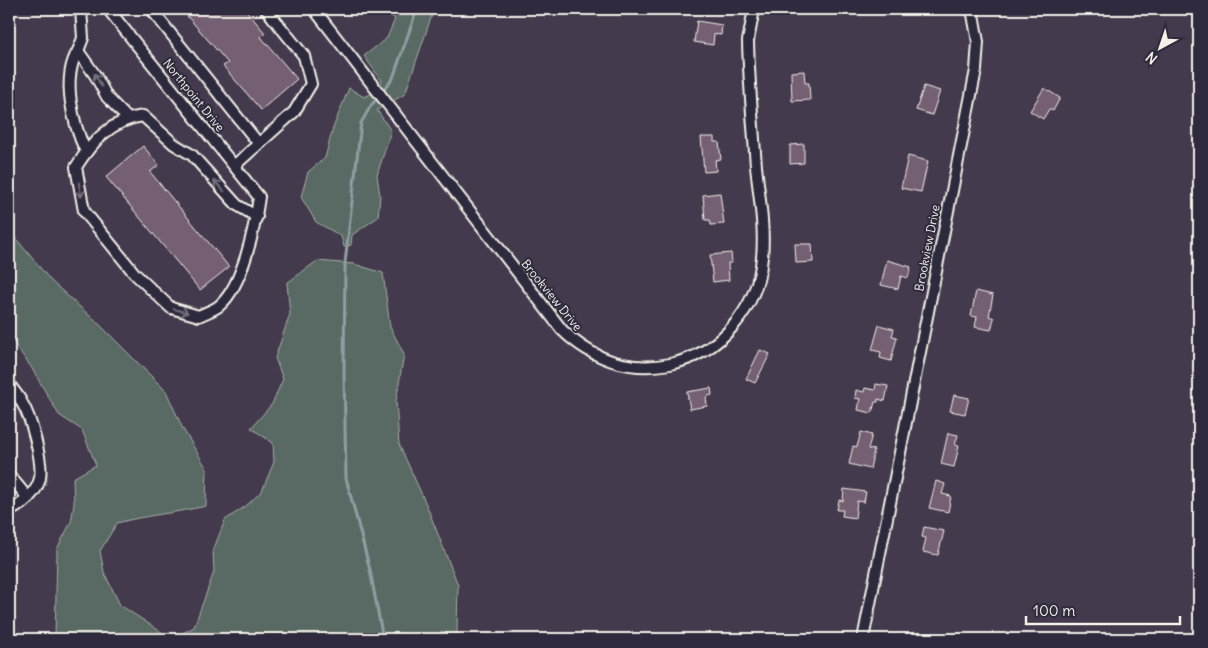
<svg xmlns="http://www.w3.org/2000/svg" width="1208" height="648" viewBox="0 0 1208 648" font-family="Delius,sans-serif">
  <rect width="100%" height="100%" fill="#443a4d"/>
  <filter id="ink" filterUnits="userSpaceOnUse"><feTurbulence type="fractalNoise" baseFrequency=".02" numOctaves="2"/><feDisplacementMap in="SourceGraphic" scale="10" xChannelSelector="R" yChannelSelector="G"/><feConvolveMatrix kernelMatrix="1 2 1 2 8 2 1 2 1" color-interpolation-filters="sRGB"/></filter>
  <g filter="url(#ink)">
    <g fill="#596b64" stroke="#a6aea6">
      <polygon points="381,9 434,9 405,94 377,110 391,131 377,175 380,196 378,217 352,235 351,245 344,247 341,236 316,222 301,197 308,172 325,158 333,128 349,88 364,97 369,95 382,81 364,56 387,38 395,19"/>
      <path d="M9,230L51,281L100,325L166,391L183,429L207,469L206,506C176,513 146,515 117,523L100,551L104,572L120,605L172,639L194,627L214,572L213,551L225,520L246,506L262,491L274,462L273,443L251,428L272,404L283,379L275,358L290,314L287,283L317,261L354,264L383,273L390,327L404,354L396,401L399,444L426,504L458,585L457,631L459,639H55L57,549L71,522L74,504L73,478L96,465L82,430L59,415L31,367L9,336Z"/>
    </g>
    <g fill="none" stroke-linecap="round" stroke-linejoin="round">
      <polyline stroke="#8f9ea2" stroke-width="3" points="383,639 370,570 346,478 344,374 345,263 361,123 370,107 393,78 417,9"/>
    </g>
    <g fill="#755e73" stroke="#f4f1e8">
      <polygon points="181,9 245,9 265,33 261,37 297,79 261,110 223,66 228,63"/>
      <polygon points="697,21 722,25 721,35 714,34 713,45 694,42"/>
      <polygon points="804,71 805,83 809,83 810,100 792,101 791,72"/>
      <polygon points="924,86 940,91 932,115 916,110"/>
      <polygon points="1044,88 1060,98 1053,111 1049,109 1043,119 1030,111"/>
      <polygon points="701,137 714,137 714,142 719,142 721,159 715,160 716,171 704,172"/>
      <polygon points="804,144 804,163 790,164 790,145"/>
      <polygon points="143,146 159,165 150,172 229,267 200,290 106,177"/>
      <polygon points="908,156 928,161 921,192 901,188"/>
      <polygon points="720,193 724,224 711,225 710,220 705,220 703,195"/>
      <polygon points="795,244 812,244 813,262 796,263"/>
      <polygon points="731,253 732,263 728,263 729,280 713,282 710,255"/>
      <polygon points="887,260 911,267 908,278 901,276 898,289 881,285"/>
      <polygon points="976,291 993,295 989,316 994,318 991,330 975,327 977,317 971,316"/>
      <polygon points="879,325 894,329 892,336 897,337 891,361 880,358 881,352 872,350"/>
      <polygon points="760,350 770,354 755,383 746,379"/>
      <polygon points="876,384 888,386 885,401 878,399 878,402 875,402 872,413 858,410 860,399 855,398 856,390 864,392 865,388 875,390"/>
      <polygon points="711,388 712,395 706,397 707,406 690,409 687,392"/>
      <polygon points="954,395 969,398 965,414 950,411"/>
      <polygon points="861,432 872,435 868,449 874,450 870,469 849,464 853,446 857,447"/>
      <polygon points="948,433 958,435 955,445 959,446 954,467 941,464"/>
      <polygon points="936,481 945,484 942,494 951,496 948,512 929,508"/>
      <polygon points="844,489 866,492 864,502 857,501 855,518 842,516 843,510 837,510 839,500 843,501"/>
      <polygon points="924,527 944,531 938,555 923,552 926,538 922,537"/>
    </g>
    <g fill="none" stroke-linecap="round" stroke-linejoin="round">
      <defs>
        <g id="minor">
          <path d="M108,9L259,197C255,226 243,285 220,305C215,310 206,312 199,316L171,308L135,274L84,211L76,167C92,142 111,120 143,116L174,144L192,155L237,205L257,217"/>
          <polyline points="151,9 259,144"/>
          <path d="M314,9L562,330C592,359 629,372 670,364C720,354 758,308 762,257C765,227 759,196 756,166C753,124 749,83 748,41L754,9"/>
          <polyline points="78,51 83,38 81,9"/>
          <path d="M86,152C73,124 61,78 78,51L95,75L107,97L127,118"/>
          <polyline points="234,166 294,112 311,84 304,56 266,9"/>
          <path d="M9,384C13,390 19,396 22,403C31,417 43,462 40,478C37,493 22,505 9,511"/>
          <polyline points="9,475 28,498"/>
          <polyline points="863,639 976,70 978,42 972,9"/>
        </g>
      </defs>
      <use href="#minor" stroke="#f4f1e8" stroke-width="14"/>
      <use href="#minor" stroke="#2f2a3d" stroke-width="10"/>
    </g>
    <defs><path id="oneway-shaft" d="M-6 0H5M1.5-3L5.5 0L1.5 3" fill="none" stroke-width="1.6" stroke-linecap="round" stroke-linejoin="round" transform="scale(1.25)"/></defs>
    <g stroke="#747079">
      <use href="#oneway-shaft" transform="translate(98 80) rotate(-119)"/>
      <use href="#oneway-shaft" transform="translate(219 186) rotate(-134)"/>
      <use href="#oneway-shaft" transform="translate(80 190) rotate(80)"/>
      <use href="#oneway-shaft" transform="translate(181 311) rotate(15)"/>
    </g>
  </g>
  <g text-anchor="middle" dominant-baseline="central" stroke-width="4" stroke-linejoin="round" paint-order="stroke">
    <g font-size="12" fill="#f4f1e8" stroke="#2f2a3d">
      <text transform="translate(194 95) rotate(51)">Northpoint Drive</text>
      <text transform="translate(927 248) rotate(-79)">Brookview Drive</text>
      <text transform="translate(552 295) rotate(51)">Brookview Drive</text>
    </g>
  </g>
  <rect width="1208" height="648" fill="none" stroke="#2f2a3d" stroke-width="30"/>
  <rect x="15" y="15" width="1178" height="618" fill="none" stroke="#f4f1e8" stroke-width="2" filter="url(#ink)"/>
  <g transform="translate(1160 48) rotate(220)" stroke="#2f2a3d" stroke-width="4" paint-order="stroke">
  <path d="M0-4L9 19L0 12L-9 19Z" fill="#f4f1e8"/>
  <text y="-8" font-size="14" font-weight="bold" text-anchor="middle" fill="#f4f1e8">N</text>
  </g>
  <path d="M1026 616v8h154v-8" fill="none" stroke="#f4f1e8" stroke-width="2.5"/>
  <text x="1033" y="616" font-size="15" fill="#f4f1e8" stroke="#2f2a3d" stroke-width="4" paint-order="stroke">100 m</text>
</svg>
